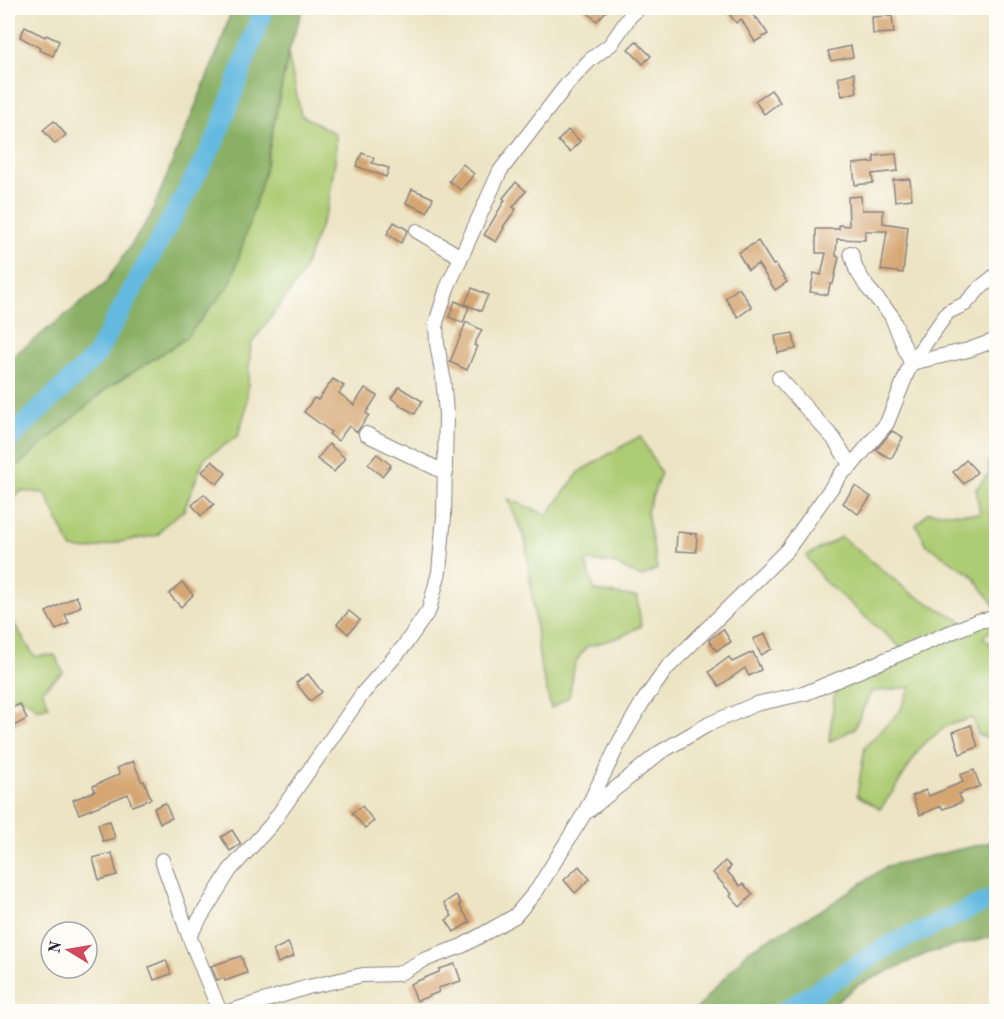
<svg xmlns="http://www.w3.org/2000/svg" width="1004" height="1019" viewBox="0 0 1004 1019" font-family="'Old Standard TT',serif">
  <rect width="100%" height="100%" fill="#fdfcf7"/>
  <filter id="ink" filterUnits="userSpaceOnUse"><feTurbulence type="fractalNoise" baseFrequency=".0167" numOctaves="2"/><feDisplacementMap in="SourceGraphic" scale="12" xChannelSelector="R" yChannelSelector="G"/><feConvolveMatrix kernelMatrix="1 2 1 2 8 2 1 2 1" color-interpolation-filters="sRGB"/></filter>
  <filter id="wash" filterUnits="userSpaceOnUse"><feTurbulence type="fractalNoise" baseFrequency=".008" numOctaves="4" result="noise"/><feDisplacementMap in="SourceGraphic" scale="24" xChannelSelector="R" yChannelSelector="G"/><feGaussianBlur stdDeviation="1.35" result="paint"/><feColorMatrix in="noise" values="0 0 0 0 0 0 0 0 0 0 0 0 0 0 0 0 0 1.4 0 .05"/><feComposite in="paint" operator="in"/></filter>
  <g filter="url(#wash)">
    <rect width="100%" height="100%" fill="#ede4c4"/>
    <g fill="#adcc73" stroke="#687757" stroke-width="1.5">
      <polygon points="288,54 301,115 336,134 336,155 328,207 300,278 251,344 246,409 238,436 204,459 184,510 164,526 158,535 119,542 89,550 71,548 45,493 20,491 8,509 8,474 106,389 185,339 264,174"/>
      <polygon points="640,436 661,473 647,511 657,569 641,577 613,563 585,561 595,591 637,597 641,626 620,637 586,647 575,663 569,697 551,708 540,663 526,542 508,499 547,515 580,471"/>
      <polygon points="996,456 996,608 973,576 927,545 916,525 928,512 980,514 976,489 990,472 988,462"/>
      <polygon points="841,537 911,593 968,625 996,619 996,626 983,637 996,648 996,742 978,734 972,718 948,725 922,745 894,790 880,809 857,795 865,747 900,711 911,687 871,692 854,729 829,742 835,690 891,664 900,647 824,581 806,556"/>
      <polygon points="8,604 15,625 34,656 55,655 63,672 42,690 49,706 37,709 30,702 8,695"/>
    </g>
    <g fill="#8ab065" stroke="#566950" stroke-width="1.5">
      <polygon points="232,8 303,8 288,54 264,174 231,283 185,339 106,389 8,474 8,360 104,285 150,217 221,43"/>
      <polygon points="996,841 996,936 928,953 858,985 825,1011 695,1011 749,950 828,906 887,866"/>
    </g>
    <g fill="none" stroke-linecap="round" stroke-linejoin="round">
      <g stroke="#63b9e0" stroke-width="20">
        <polyline points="8,440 95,357 216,139 264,8"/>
        <polyline points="783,1012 886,947 996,897"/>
      </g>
    </g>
    <g id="blocks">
      <g fill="#d5a672">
        <polygon points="582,8 609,8 597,21"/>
        <polygon points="725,8 748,8 756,19 757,18 768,34 755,42 741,19 736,23"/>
        <polygon points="892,16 894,33 873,34 872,17"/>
        <polygon points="25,27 45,37 46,35 59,41 53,56 39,50 40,48 20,37"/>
        <polygon points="636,41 651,56 643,64 628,49"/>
        <polygon points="851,46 853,57 831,61 828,51"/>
        <polygon points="854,73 857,92 842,96 838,77"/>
        <polygon points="771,90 780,102 764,114 755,101"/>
        <polygon points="54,121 66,135 55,144 43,130"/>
        <polygon points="568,130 580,141 570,152 558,141"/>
        <polygon points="362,153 374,158 372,163 389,168 386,177 356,166"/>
        <polygon points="896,154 898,171 872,174 873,183 855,185 853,164 874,162 874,156"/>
        <polygon points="463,164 474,174 461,190 449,181"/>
        <polygon points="910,179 912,199 895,201 893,180"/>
        <polygon points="516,182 526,191 513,207 516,209 503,227 504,228 496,242 484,235 505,200 503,198"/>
        <polygon points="412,189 433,198 427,212 406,203"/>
        <polygon points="861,196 862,210 883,210 883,223 908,227 903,273 881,270 887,231 865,231 865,240 837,239 836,256 839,257 833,284 830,284 828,295 810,292 814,273 821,275 826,253 816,253 816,229 839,229 839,225 849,226 848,197"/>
        <polygon points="394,222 408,230 401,243 387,234"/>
        <polygon points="758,241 773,265 776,264 787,282 775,290 758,264 748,270 738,253"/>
        <polygon points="472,288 488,295 481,311 465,304"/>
        <polygon points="739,288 752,307 738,317 725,298"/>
        <polygon points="455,301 469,307 463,323 449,317"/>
        <polygon points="466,322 482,330 474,345 477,346 467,370 450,362"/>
        <polygon points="793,333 796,349 778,353 775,336"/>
        <polygon points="333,379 344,386 339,393 354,405 365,388 377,396 366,413 369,415 357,432 349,426 338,441 329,434 331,432 304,412 314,398 318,400"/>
        <polygon points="399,387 422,401 415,414 399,405 400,404 391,398"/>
        <polygon points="892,431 903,437 891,459 876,450"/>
        <polygon points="329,444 345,458 334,472 317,459"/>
        <polygon points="377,454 391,465 382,476 368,464"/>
        <polygon points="966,460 977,472 964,484 953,472"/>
        <polygon points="212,461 226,473 217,484 202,472"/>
        <polygon points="855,486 871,497 858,514 843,503"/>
        <polygon points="204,494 214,504 201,516 192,505"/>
        <polygon points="677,532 697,534 696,552 676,551"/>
        <polygon points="182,582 193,595 181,607 169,594"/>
        <polygon points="76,596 81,606 65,615 69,623 56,630 46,612"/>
        <polygon points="349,611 360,620 348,634 337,624"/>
        <polygon points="723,629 731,642 716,651 709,640"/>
        <polygon points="765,634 772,649 761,655 753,639"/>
        <polygon points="753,652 761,670 749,676 745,668 719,686 709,672 729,657 732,662"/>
        <polygon points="308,674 322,692 310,701 296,683"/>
        <polygon points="8,704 10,709 20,704 27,719 8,729"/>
        <polygon points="971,725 978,747 960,754 953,732"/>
        <polygon points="133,761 142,782 144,781 151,799 132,806 128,794 79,814 73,800 95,791 93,786 120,774 117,768"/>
        <polygon points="974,770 980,786 959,794 962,802 943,809 941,806 920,815 912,796 926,790 929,796 963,782 960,775"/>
        <polygon points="165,803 172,818 160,823 154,808"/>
        <polygon points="362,806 374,821 365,828 352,813"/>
        <polygon points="110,821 115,838 103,841 98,824"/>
        <polygon points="232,830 241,844 230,851 221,837"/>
        <polygon points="112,853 117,875 99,880 93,858"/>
        <polygon points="725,861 731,867 727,871 740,886 743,884 753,894 740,907 730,896 732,894 713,873"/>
        <polygon points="579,866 590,879 575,893 564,880"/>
        <polygon points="456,895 461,904 459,905 470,922 454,932 446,920 452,916 444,903"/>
        <polygon points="288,943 294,956 278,963 273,950"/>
        <polygon points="241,956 247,973 225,981 224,978 217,980 211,966"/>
        <polygon points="166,960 171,974 154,980 149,967"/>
        <polygon points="455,964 461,981 438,988 439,992 417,1001 410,984 439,972 439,969"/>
      </g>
    </g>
  </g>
  <g filter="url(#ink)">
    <use href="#blocks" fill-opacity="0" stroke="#888380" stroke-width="1.5"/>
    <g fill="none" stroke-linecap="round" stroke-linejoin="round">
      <defs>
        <g id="minor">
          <polyline points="417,231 461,257"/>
          <polyline points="851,253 856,269 867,287 891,315 911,363 968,350 996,340"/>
          <polyline points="779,378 834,439 851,466"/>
          <polyline points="366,434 446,473"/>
          <polyline points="588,811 659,753 709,724 756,704 806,693 978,621 996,618"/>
          <polyline points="162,860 189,936 220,1012"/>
          <polyline points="189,936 230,870 271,825 363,693 404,646 429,610 439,572 444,516 446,414 443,377 437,344 436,323 447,288 500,171 568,83 590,60 611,44 630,16 639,8"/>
          <polyline points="228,1012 308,987 363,975 398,974 424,960 462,946 515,916 537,890 584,814 620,741 642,703 667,668 787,550 842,473 851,466 887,423 911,363 948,312 965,304 980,288 996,275"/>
        </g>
      </defs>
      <use href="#minor" stroke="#888380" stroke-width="16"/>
      <use href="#minor" stroke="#fff" stroke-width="14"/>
    </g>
  </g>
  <rect width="1004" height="1019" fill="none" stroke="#fdfcf7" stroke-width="30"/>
  <g transform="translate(69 950) rotate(281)"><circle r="28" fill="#fdfcf7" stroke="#a5a5ac" stroke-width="1.5"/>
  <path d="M0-4.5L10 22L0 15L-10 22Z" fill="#d1495b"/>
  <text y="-9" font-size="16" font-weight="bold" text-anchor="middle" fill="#22223b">N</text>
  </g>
</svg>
